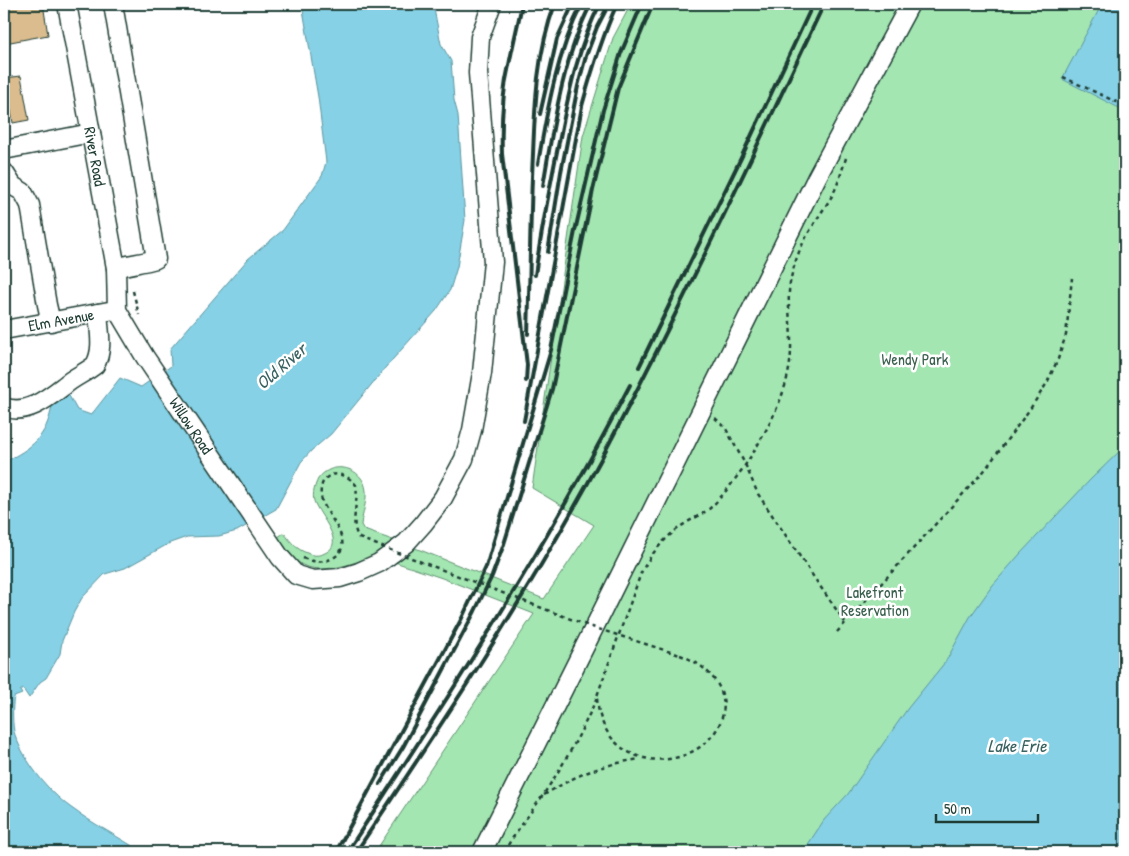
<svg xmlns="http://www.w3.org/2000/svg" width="1129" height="856" viewBox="0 0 1129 856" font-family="'Patrick Hand',sans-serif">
  <rect width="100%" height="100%" fill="#fff"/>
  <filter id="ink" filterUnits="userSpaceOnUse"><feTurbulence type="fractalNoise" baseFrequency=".02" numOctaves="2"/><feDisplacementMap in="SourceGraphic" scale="10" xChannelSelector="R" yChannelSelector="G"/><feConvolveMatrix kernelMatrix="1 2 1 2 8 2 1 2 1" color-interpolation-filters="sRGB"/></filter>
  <g filter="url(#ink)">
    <path fill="#a3e6b1" stroke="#619272" d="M631,4H1125V852H375L534,614L442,578L374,555C355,564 316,577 298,562C290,555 284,545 278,537L284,533C291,542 296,549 307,553C313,556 319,556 325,553C347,543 319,516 314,501C312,494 315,485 318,479C332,459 364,467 366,491C367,502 362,515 361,525L364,530L410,546L544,599L594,525L532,488L583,136L613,38Z"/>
    <g fill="#86d1e6" stroke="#5d969f">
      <path d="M302,4H433L441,44L451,61L454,100L458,115L465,220L457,267L450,290L436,311L385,368L331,434L312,450L301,462L276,509L237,531L219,536L187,537L170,543L125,568L105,574L82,598L74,612L62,641L60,654L46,678L40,682L29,698L23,689L20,691L22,694L14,697C12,705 12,727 15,735C25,762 47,790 70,807C93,824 119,837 142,852H4V469L6,467L4,462C32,448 46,438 52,406L68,394L77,410L91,415L120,378L141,387L171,366L170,349L248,259L283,230L322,176L326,162L318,97Z"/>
      <polygon points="1102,4 1125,4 1125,111 1062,79"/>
      <polygon points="1125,446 1125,852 803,852 824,820 848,794 908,708 946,661 970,617 992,586 1020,554 1090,480"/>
    </g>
    <g fill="#dabc8e" stroke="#1f3d34">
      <polygon points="4,4 43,4 48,35 5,43"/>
      <polygon points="21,76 29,120 13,123 5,78"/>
    </g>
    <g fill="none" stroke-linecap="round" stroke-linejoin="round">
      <defs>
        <g id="minor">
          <path id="s1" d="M67,4L116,268L117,310L145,357L280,557L296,575L313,580L340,578L359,572L379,563L406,543L423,524L443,498L464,459L472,430L482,373L493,262L478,73L480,37L492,4"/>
          <path d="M113,4L156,259C142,263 129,264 116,268"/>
          <polyline points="4,150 91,133"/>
          <polyline points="4,172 13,186 23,192 30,205 47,305 51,322"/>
          <path id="s2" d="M4,330L109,311"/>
          <path d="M4,407C26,416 48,398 65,385C74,377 85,373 95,365C104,349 99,331 98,313"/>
          <polyline points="482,852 594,628 817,177 910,4"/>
        </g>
      </defs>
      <use href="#minor" stroke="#1f3d34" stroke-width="21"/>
      <g stroke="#1f3d34" stroke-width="2.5" stroke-dasharray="4 4" stroke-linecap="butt">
        <polyline points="1115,4 1125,9"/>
        <polyline points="1063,77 1125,106"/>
        <polyline points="133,291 139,315"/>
        <polyline points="715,418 725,427 745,464 758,494 815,579 845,622"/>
        <path d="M303,558C312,562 323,563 333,558C359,543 323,514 321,496C318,471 343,468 356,485C359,503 349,523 359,538"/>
        <polyline points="837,632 984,471 1030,409 1047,383 1058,359 1066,335 1072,278"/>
        <path d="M680,655C696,661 709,670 718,685C727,701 725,717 715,732C706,744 696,751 682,756C637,770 598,742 597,696L641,573C651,553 667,535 686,523C694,518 701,515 709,509C726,494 750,460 761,439C778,410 792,377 791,343C791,321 786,299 791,278C795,260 802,242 813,226C819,215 827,205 833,194C839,182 842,170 846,158"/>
        <path d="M544,795C578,774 600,765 640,759"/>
        <path d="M504,852C515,832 530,814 543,795C564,764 582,732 597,697"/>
      </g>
      <use href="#minor" stroke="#fff" stroke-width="18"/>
      <g stroke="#1f3d34" stroke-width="4">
        <path d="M522,4C518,24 513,44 509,65C502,94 501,124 502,154L527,365L526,381"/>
        <polyline points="540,114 557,39 573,4"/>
        <path d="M538,164C547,110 557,53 582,4"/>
        <path d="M543,186C553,127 563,57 591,4"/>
        <polyline points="548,252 561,172 578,86 586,56 597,27 609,4"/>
        <path d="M535,275C542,227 551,180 561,132C570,87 579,45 600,4"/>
        <path d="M528,334C530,274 530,214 533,154C535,103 537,52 555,4"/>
        <polyline points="639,367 741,158 813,4"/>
        <path d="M524,421L582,106C592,70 602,37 617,4"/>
        <polyline points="380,784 403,747 475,611 492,576 504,544 552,389 593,190 618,88 653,4"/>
        <polyline points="336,852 462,618 486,567 551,350 575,231 603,110 621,53 642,4"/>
        <path d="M347,852C425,733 504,613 574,488C594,454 612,419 630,385"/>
        <path d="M356,852C442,724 528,595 601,459C680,310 752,157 824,4"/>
      </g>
      <polyline stroke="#1f3d34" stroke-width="2.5" stroke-dasharray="4 4" stroke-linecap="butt" points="359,538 589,626 680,655"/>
    </g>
  </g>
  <g text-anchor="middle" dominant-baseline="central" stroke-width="5" stroke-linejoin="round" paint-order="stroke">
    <g font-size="16" fill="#1f3d34" stroke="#fff">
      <text stroke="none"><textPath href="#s1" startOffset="155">River Road</textPath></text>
      <text stroke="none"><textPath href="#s2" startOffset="58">Elm Avenue</textPath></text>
      <text stroke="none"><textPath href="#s1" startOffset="448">Willow Road</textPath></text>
    </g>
    <g font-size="16" fill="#395f4d" stroke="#fff">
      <text x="915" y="359">Wendy Park</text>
      <text x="875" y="592">Lakefront<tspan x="875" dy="18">Reservation</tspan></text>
    </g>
    <g font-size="18" font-style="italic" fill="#396260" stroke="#fff">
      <text transform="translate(281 366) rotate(-41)">Old River</text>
      <text x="1017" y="745">Lake Erie</text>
    </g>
  </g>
  <rect width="1129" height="856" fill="none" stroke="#fff" stroke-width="20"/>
  <rect x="10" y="10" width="1109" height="836" fill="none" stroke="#1f3d34" stroke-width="2" filter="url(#ink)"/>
  <path d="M936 814v8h102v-8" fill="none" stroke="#1f3d34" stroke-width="2.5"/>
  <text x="944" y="814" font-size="15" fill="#1f3d34" stroke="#ffffff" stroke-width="4" paint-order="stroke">50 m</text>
</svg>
